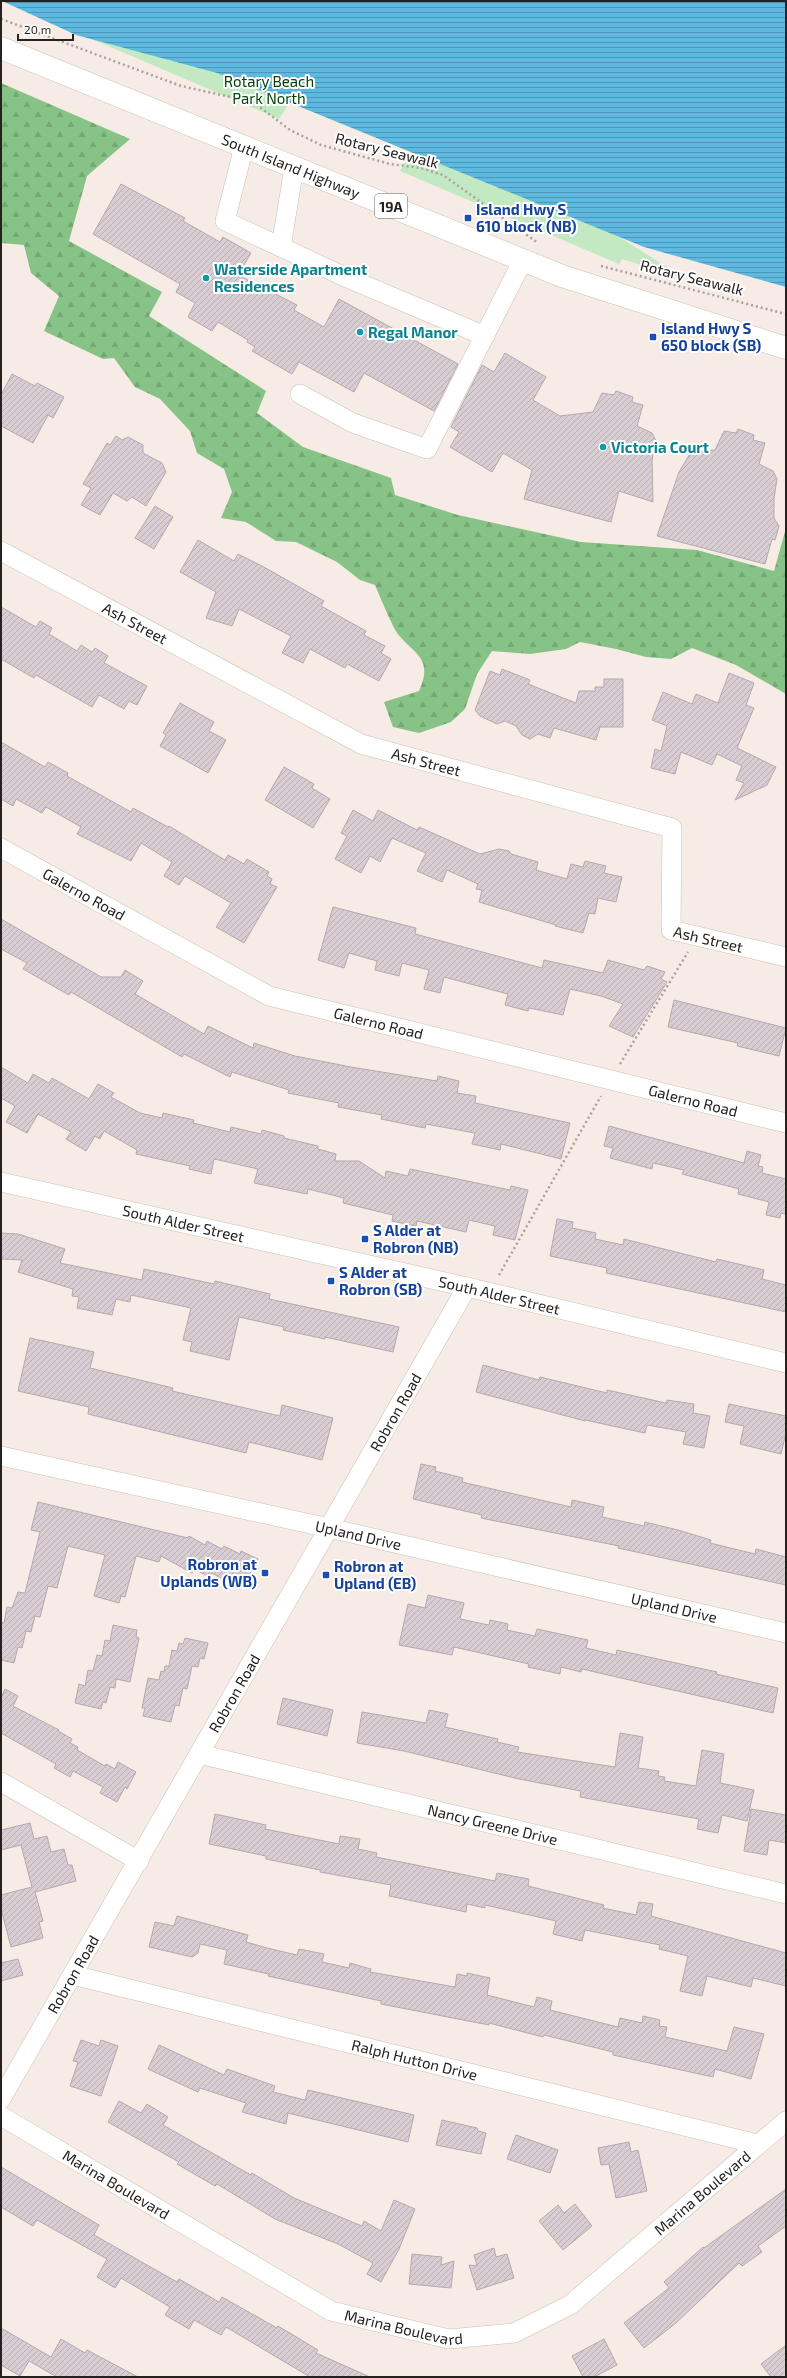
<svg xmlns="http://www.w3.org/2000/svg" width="787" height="2378" viewBox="0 0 787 2378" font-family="'Exo 2',sans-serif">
  <defs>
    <pattern id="forest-firs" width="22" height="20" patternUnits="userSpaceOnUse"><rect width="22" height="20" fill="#87c387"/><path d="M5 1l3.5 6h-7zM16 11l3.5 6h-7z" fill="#74a774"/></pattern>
    <pattern id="water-rules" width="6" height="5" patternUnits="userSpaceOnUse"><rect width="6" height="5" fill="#5eb9e1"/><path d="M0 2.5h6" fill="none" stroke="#4d96b6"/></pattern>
    <pattern id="building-hatch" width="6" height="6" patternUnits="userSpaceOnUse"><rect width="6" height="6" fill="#d7cdd3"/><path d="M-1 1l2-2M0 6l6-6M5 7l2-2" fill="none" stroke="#b8b0b5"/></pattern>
  </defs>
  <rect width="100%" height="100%" fill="#f6ece5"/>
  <path fill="url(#forest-firs)" d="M1,83L130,139L87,176L69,241L162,292L149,316L266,391L257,413L303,447L391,478L395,495L458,515L581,542L697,550L774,571L786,528V694L736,665L692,648L671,659L646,657L616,649L580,642L566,649L530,654L492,651L477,674L465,709L451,722L419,733L393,727L384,702L419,691C436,654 408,653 394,628C387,614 381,599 375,585L360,580L337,562L296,542L276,541L246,522L221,518L232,492L224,469L197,453L190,431L160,399L135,387L114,358L103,359L44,331L59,296L31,273L24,245L1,243Z"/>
  <g fill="#c3e9c2">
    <polygon points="3,1 303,81 279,119"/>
    <polygon points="417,138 608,230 688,280 622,259 619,264 400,171"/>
  </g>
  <polygon fill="url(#water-rules)" points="2,1 786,1 786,287 644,247 217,73 76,35"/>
  <g fill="url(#building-hatch)" stroke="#b3a9af">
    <polygon points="121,184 185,218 183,221 220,242 223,237 251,253 238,275 297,305 294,310 324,327 339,299 458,364 434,411 364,373 354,392 299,362 292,374 252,351 255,347 247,342 248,340 218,322 212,331 188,317 195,303 176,292 180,284 93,234"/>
    <polygon points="505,353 546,377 533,400 560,416 593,412 602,393 614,395 616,391 633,397 632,402 643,405 637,426 652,433 656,441 652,460 653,502 619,491 611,522 524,499 532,470 503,453 492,472 450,447 459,432 451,427 482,365 494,372"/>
    <polygon points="12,374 35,386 37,383 64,397 53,418 48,415 33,443 1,426 1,395"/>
    <polygon points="738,429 754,435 753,440 765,443 759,464 773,471 777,479 774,498 774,518 779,526 775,540 772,539 765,564 657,536 679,472 691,452 715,450 724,431 736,433"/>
    <polygon points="116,436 122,440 128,437 143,445 143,453 162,463 166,472 146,506 132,497 127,501 113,493 100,515 81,505 91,488 83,484 107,443 110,445"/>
    <polygon points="155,506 173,517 154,549 135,538"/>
    <polygon points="198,540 234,561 238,554 262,566 324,601 321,606 366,631 364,635 385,646 381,653 391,659 379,681 347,664 345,668 310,649 303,663 282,653 291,636 239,609 232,626 206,618 216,592 180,572"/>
    <polygon points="1,607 36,627 40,621 52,628 49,634 77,651 81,645 92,652 95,648 108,656 104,663 147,686 137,705 129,701 124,709 99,695 92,707 36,675 34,678 1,659"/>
    <polygon points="502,669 530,680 528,684 576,703 579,691 595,691 595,687 604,687 604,679 623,679 623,727 600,727 596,740 554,728 550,738 538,734 530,739 522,735 516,726 505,721 497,724 480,716 475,710 490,671 500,675"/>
    <polygon points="729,673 754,683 746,705 754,708 737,748 776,767 767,785 735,800 744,783 736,780 742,766 717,754 712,765 681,752 675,774 651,768 655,749 661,751 667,726 652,720 663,692 692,704 696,694 718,703"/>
    <polygon points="180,703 214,722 209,731 226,740 208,773 160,746 166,735 163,733"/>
    <polygon points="1,742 45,767 48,762 68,773 67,776 131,812 133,808 168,827 169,826 225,860 228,855 244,864 247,859 269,872 267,876 272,879 270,884 277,887 244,943 216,927 231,903 185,876 179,885 164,876 172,862 141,843 131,861 77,834 81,827 46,807 42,813 16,799 13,806 1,799"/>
    <polygon points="284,767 314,784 312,788 330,799 313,828 265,800"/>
    <polygon points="353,810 373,821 378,810 417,830 419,827 480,854 499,849 509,851 511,854 538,862 536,870 567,879 571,864 583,867 585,861 606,866 604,873 622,877 616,902 598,898 595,914 589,913 583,933 555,926 556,925 479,902 482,890 476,889 478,884 447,870 442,882 417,871 426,853 392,838 380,862 370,856 361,873 335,859 347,836 341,833"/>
    <polygon points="333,907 416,928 415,934 542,968 544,960 603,973 608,960 644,970 647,966 665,972 661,979 667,982 633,1037 609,1026 623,1004 601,996 570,989 563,1015 529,1008 528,1011 505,1005 508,994 444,977 440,993 424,989 429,970 402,963 399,976 375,970 377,961 349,953 344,968 318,960"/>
    <polygon points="1,919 101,977 121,977 125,970 143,981 135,994 204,1034 208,1026 253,1048 254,1043 295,1056 351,1067 437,1081 438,1076 459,1081 457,1093 476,1096 475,1103 570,1123 561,1159 501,1144 500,1150 472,1144 475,1133 426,1124 425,1128 381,1119 382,1115 338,1107 339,1103 288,1093 289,1090 232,1072 230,1077 184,1054 182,1057 71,992 69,995 23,969 27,963 1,949"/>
    <polygon points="674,1000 786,1028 779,1056 737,1046 738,1043 668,1027"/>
    <polygon points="1,1067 28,1083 33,1074 49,1083 52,1078 89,1099 98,1084 114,1093 111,1097 140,1113 162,1118 163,1113 194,1120 193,1123 230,1132 231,1127 261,1134 262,1130 284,1136 284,1138 318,1146 318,1149 336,1154 335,1161 359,1161 385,1178 386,1171 408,1176 410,1169 510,1190 511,1186 528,1190 515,1240 493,1235 495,1226 469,1220 466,1232 417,1221 416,1226 392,1221 393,1215 343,1203 344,1198 308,1189 307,1194 254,1183 258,1169 214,1159 211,1174 189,1169 190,1166 136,1154 137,1150 104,1131 100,1139 95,1136 86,1151 66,1139 71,1132 38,1114 27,1133 6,1122 15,1106 1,1098"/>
    <polygon points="609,1126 744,1163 747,1151 761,1155 758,1166 763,1167 762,1173 786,1179 786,1214 781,1213 780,1218 766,1215 769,1202 738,1194 739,1189 682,1174 684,1170 653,1163 652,1169 610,1158 613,1148 604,1146"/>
    <polygon points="557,1219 573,1222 572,1228 596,1233 595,1239 623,1245 624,1239 716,1262 717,1259 764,1270 762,1279 786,1285 786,1312 606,1273 607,1268 550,1256"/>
    <polygon points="1,1233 18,1234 65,1249 60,1263 142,1280 144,1269 214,1284 215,1281 270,1294 269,1299 399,1327 393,1352 325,1337 325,1339 283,1330 284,1327 239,1317 229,1360 190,1351 192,1342 183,1340 191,1308 131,1295 130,1302 116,1299 112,1315 77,1308 79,1297 72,1296 73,1289 18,1272 22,1260 1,1259"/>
    <polygon points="30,1338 94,1352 90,1368 173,1388 172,1391 280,1416 282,1405 333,1418 322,1460 249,1442 246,1453 88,1414 89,1407 18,1391"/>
    <polygon points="483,1365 539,1380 540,1377 607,1393 607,1390 666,1403 667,1400 694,1404 693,1413 710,1416 704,1448 683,1444 686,1432 647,1425 645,1433 585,1420 585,1421 476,1392"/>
    <polygon points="729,1404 786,1416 786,1433 781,1454 740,1444 744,1426 725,1422"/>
    <polygon points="421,1464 436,1467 435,1471 463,1478 462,1482 571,1507 572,1500 604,1507 602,1517 644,1526 645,1522 678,1530 711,1540 710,1543 755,1554 756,1549 786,1557 786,1585 618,1548 619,1546 481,1518 482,1515 413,1499"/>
    <polygon points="38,1502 188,1538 189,1536 205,1545 207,1541 222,1549 224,1546 240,1554 241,1551 258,1559 244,1585 228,1576 226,1581 212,1573 210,1577 194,1569 192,1573 161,1556 159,1562 136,1556 125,1597 121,1596 119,1603 94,1596 105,1555 68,1546 57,1588 48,1586 40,1617 35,1616 31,1632 26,1631 22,1648 18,1647 14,1663 1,1660 1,1622 4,1623 7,1607 12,1608 18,1592 25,1593 40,1532 31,1530"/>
    <polygon points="428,1595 464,1603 460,1619 489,1625 490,1620 508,1624 507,1630 535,1636 537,1629 588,1640 586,1648 616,1655 617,1650 717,1672 716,1674 778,1688 773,1713 582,1669 581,1672 561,1667 560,1674 528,1667 529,1664 454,1647 452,1655 399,1645 408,1604 425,1608"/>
    <polygon points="113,1625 137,1630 136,1637 139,1638 130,1682 116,1679 115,1688 110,1687 106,1703 103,1702 101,1709 75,1703 79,1684 85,1686 88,1670 93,1671 97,1655 102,1656 105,1640 110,1641"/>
    <polygon points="185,1638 208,1643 204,1659 200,1658 198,1667 192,1666 187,1689 183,1688 179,1706 175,1705 171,1722 143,1716 145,1708 142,1708 148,1678 159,1680 161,1671 164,1672 165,1666 169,1666 172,1650 177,1651 179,1643 183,1644"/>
    <polygon points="5,1689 18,1696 13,1706 59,1730 58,1731 72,1739 70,1743 78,1747 77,1750 105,1766 106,1764 115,1769 118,1762 136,1772 127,1789 125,1787 117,1802 100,1793 103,1787 73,1771 70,1777 54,1768 56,1764 1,1733 1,1698"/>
    <polygon points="283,1698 333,1710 327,1736 277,1724"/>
    <polygon points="429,1710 448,1714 445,1727 498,1739 497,1742 519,1747 517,1752 615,1767 620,1733 643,1737 638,1768 659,1771 658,1776 665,1777 664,1781 696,1786 702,1750 724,1754 720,1783 754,1790 747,1821 722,1815 718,1833 697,1829 699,1819 580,1797 581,1791 519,1779 404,1751 357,1743 362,1712 426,1723"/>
    <polygon points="751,1809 786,1815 786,1843 769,1840 767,1855 744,1851"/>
    <polygon points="215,1814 266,1825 265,1829 339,1844 340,1836 360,1839 358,1849 377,1853 376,1857 436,1869 495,1881 497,1873 529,1879 528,1886 604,1905 603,1908 636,1915 639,1902 653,1904 651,1916 786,1953 786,1986 753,1978 751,1987 707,1976 702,1996 680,1991 688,1956 659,1949 660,1945 585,1930 582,1941 553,1934 556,1921 485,1905 485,1908 467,1904 466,1912 389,1896 391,1885 320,1872 320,1870 266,1859 266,1856 209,1844"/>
    <polygon points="30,1823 34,1839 47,1836 51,1852 64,1849 68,1865 72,1865 76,1881 35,1892 43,1921 39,1922 43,1938 11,1947 1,1909 1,1895 32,1887 21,1845 1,1850 1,1830"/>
    <polygon points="177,1916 248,1935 246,1942 267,1948 297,1955 299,1949 324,1954 322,1962 349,1968 350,1963 371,1969 370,1972 455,1987 457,1974 467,1976 467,1973 490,1978 487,1995 534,2007 537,1997 552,2001 550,2010 618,2027 620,2018 642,2023 643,2016 660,2020 659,2026 667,2027 665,2037 727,2051 734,2027 764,2034 751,2079 715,2069 713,2077 613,2055 613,2052 544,2035 543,2037 489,2023 489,2025 381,2004 381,2001 268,1976 269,1974 224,1964 227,1950 200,1944 198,1953 192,1957 149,1947 155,1922 174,1926"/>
    <polygon points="18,1959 23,1975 1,1981 1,1963"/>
    <polygon points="81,2040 99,2046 101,2040 118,2046 101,2096 70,2086 78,2062 73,2061"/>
    <polygon points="159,2045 224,2075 227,2069 275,2086 273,2092 305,2100 308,2090 414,2115 408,2142 288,2113 286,2124 242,2112 246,2103 200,2088 198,2092 148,2069"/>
    <polygon points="119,2101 141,2113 147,2104 168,2117 163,2125 251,2175 252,2173 294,2198 362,2226 364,2221 381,2231 394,2200 415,2209 399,2249 381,2282 367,2274 373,2263 338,2244 275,2219 217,2184 215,2186 177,2164 179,2162 108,2122"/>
    <polygon points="442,2120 477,2128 478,2131 486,2133 481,2154 436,2145"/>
    <polygon points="516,2135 558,2150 550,2173 507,2159"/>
    <polygon points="629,2142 631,2152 638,2150 647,2191 616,2198 609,2164 601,2165 598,2148"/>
    <polygon points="1,2167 99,2225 94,2235 177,2282 179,2279 219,2302 222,2297 277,2328 278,2326 318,2350 316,2353 370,2377 310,2377 226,2327 221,2335 194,2320 189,2329 165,2315 170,2307 121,2278 115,2288 97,2277 107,2259 37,2220 33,2226 1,2207"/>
    <polygon points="786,2189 786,2226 758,2246 762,2252 742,2266 739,2263 676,2323 644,2348 624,2323 669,2288 664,2282 703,2247 704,2248"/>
    <polygon points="575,2204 592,2226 563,2250 539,2221 558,2205 564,2213"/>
    <polygon points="494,2248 496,2257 507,2254 514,2278 477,2290 469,2265 477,2266 474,2255"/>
    <polygon points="412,2254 442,2257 441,2265 454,2261 451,2288 409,2284"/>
    <polygon points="1,2328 51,2357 61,2339 85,2353 87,2350 138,2377 57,2377 29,2361 20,2376 1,2365"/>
    <polygon points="604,2339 617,2365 594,2377 583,2377 572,2356"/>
    <polygon points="786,2345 786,2377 771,2377 761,2364"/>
  </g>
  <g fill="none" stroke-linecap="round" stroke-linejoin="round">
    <defs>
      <g id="minor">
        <polyline points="244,147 225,221 345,277 485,336"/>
        <polyline points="281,247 294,168"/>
        <polyline points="300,394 353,423 427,449 523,260"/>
        <path id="s1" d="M1,551L361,744L672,828L671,930L786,957"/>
        <path id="s2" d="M1,848L269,996L786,1123"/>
        <path id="s3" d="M1,1182L467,1287L786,1363"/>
        <path id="s4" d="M1,1456L329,1528L786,1633"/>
        <path id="s5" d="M199,1754L786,1894"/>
        <polyline points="1,1782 139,1861"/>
        <path id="s6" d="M73,1975L757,2144"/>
        <path id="s7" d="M1,2099L467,1287"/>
        <path id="s8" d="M1,2116L331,2311L449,2339L514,2333L570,2305L786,2121"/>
      </g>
      <g id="major">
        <path id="s9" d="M1,48L562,276L786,348"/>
      </g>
    </defs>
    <use href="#minor" stroke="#cac0ba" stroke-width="20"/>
    <use href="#major" stroke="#cac0ba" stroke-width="23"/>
    <g stroke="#a9a19c" stroke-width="2.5" stroke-dasharray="2 3" stroke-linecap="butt">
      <polyline points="1,19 181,86 253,102 290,130 321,145 390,164 421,168 443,175 538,243"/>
      <polyline points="601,266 786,314"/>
      <polyline points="620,1064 688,952"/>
      <polyline points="499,1275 601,1096"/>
    </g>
    <use href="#minor" stroke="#fff" stroke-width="19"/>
    <use href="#major" stroke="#fff" stroke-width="22"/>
  </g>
  <g fill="#1a4fb4" stroke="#fff" stroke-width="1.5">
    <rect x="464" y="214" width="8" height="8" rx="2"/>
    <rect x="649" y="333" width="8" height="8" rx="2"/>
    <rect x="361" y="1235" width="8" height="8" rx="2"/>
    <rect x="327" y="1277" width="8" height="8" rx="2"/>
    <rect x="261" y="1569" width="8" height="8" rx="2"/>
    <rect x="322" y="1571" width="8" height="8" rx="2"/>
  </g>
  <g fill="#0f9aa8" stroke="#fff" stroke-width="1.5">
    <circle cx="206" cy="278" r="4"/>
    <circle cx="360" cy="332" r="4"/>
    <circle cx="603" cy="447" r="4"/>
  </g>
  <g text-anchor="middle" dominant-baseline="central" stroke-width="4" stroke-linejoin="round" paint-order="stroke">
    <rect fill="#fff" stroke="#666462" stroke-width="1" x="375" y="194" width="32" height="24" rx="3"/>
    <g font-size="14" font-weight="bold" fill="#25211f">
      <text x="391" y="206">19A</text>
    </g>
    <g font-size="15" fill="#004309" stroke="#fff">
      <text x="269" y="81">Rotary Beach<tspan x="269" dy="17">Park North</tspan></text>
    </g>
    <g font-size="15" fill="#25211f" stroke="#fff">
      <text transform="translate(387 150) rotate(14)">Rotary Seawalk</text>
      <text stroke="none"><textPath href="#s9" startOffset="313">South Island Highway</textPath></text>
      <text transform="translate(692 277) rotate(14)">Rotary Seawalk</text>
      <text stroke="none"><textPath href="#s1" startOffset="152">Ash Street</textPath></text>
      <text stroke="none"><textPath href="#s1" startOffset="476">Ash Street</textPath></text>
      <text stroke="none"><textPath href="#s2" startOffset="95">Galerno Road</textPath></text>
      <text stroke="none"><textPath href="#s1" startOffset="871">Ash Street</textPath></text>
      <text stroke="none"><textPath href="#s2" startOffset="419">Galerno Road</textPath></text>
      <text stroke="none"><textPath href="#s2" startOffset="743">Galerno Road</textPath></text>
      <text stroke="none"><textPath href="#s3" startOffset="187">South Alder Street</textPath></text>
      <text stroke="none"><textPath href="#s3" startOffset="511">South Alder Street</textPath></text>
      <text stroke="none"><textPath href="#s7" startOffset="792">Robron Road</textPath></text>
      <text stroke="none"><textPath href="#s4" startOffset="366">Upland Drive</textPath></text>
      <text stroke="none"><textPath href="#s4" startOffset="690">Upland Drive</textPath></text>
      <text stroke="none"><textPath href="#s7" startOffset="468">Robron Road</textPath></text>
      <text stroke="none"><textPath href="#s5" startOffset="302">Nancy Greene Drive</textPath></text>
      <text stroke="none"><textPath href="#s7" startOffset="144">Robron Road</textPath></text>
      <text stroke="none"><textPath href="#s6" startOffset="352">Ralph Hutton Drive</textPath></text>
      <text stroke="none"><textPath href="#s8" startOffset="134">Marina Boulevard</textPath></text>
      <text stroke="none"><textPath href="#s8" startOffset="806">Marina Boulevard</textPath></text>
      <text stroke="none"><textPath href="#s8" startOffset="458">Marina Boulevard</textPath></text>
    </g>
    <g font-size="15" font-weight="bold" fill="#164399" stroke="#fff" text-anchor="start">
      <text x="476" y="209">Island Hwy S<tspan x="476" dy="17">610 block (NB)</tspan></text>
      <text x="661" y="328">Island Hwy S<tspan x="661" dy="17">650 block (SB)</tspan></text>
      <text x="373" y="1230">S Alder at<tspan x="373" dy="17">Robron (NB)</tspan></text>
      <text x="339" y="1272">S Alder at<tspan x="339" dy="17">Robron (SB)</tspan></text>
      <text x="257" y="1564" text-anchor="end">Robron at<tspan x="257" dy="17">Uplands (WB)</tspan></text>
      <text x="334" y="1566">Robron at<tspan x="334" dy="17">Upland (EB)</tspan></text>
    </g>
    <g font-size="15" font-weight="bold" fill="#0d838f" stroke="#fff" text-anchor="start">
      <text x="214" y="269">Waterside Apartment<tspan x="214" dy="17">Residences</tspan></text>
      <text x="368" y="332">Regal Manor</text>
      <text x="611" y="447">Victoria Court</text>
    </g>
  </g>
  <rect width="787" height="2378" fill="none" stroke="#25211f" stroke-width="4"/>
  <path d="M18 34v6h55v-6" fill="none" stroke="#25211f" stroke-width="2"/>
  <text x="24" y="34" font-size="12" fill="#25211f" stroke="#ffffff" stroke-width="3" paint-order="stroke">20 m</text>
</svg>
